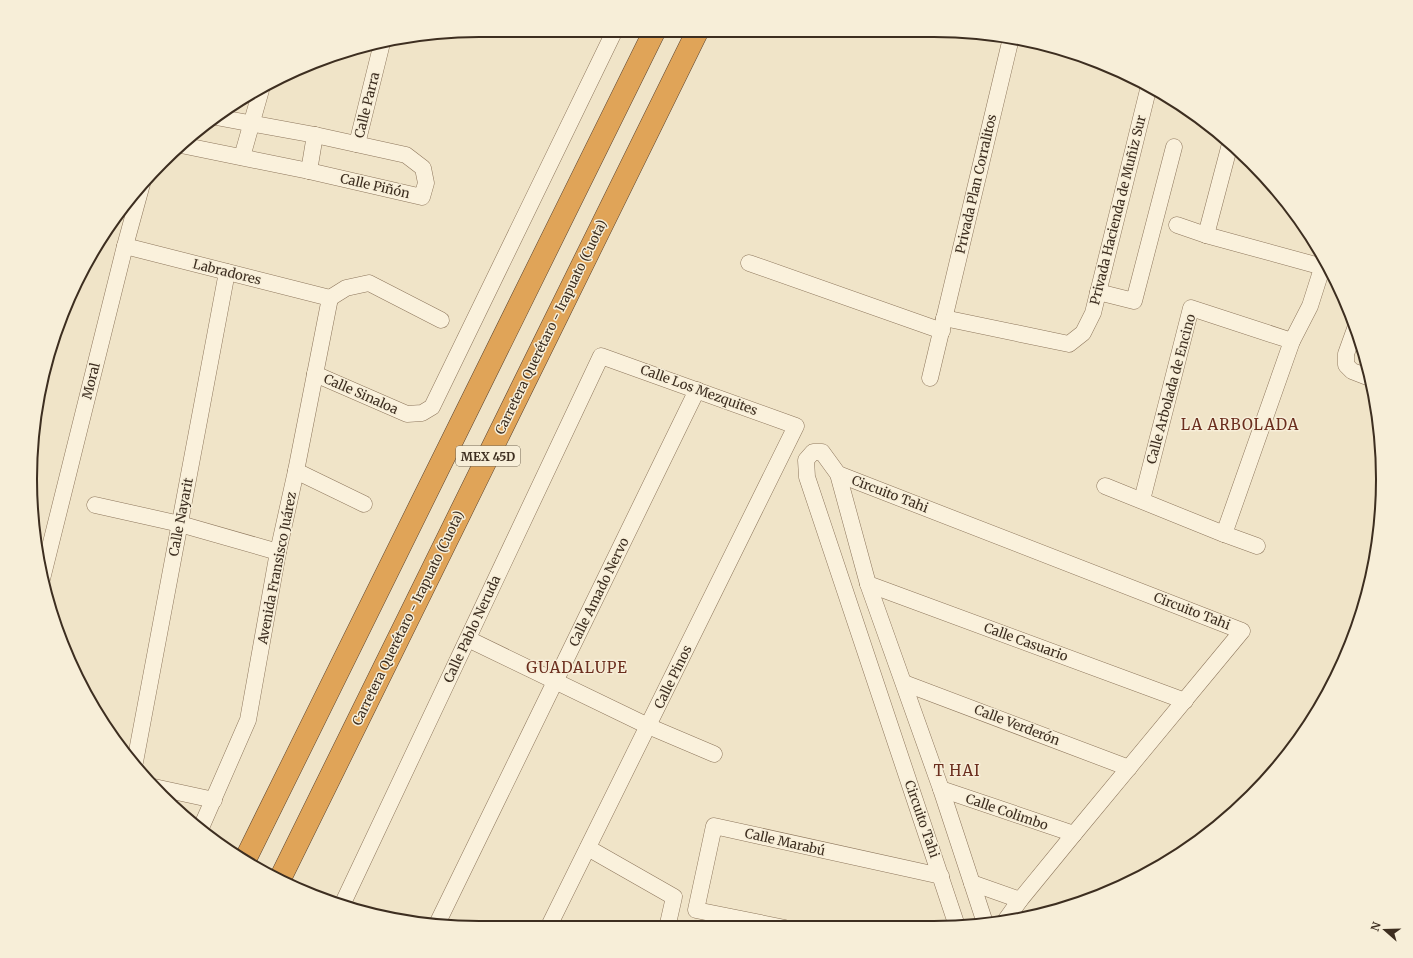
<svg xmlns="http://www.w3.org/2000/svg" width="1413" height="958" viewBox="0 0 1413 958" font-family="Merriweather,serif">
  <rect width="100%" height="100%" fill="#f0e4c8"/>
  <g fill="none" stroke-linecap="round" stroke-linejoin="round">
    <defs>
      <g id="minor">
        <polyline points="357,144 382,43"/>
        <polyline points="181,145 309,171 422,197 426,183 423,168 406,155 315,135 216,117"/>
        <polyline points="242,157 261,90"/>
        <polyline points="309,171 315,135"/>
        <polyline points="1177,225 1206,235 1323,267"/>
        <polyline points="1206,235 1230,144"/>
        <polyline points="125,246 330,298"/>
        <polyline points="749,263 942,331"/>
        <polyline points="1098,292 1134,301 1174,147"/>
        <polyline points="330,298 346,288 369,283 441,320"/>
        <polyline points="944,318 1069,344 1083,333 1093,313 1149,86"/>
        <polyline points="1355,329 1346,354 1346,365 1352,371 1370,378"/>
        <polyline points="315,374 407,414 422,413 432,407 614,32"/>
        <polyline points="930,378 1011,38"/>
        <polyline points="296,471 364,504"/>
        <polyline points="838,474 1242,631 1074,834 1020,900 1005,921"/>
        <polyline points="1105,486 1224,534 1257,546"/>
        <polyline points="1142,500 1191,308 1292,341"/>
        <polyline points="95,505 180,524 278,552"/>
        <polyline points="1224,534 1292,341 1310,306 1324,262"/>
        <polyline points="42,579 125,246 142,184"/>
        <polyline points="868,584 1185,701"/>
        <polyline points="468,639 648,726 714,754"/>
        <polyline points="904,683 1129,768"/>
        <polyline points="135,762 227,272"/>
        <polyline points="154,787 214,800"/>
        <polyline points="941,789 1074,834"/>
        <polyline points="200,830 248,720 278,552 296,471 330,298"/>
        <polyline points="588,848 674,897 667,928"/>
        <polyline points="972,883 1020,900"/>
        <polyline points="343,903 601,356 796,426 548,928"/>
        <polyline points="437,924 697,390"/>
        <polyline points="957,926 807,477 806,460 813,452 822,452 838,474 868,584 941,789 985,923"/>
        <polyline points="785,928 696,910 714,826 941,876"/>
      </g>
      <g id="highway">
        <polyline points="245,860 654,32"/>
        <polyline points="279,881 697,32"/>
      </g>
    </defs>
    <use href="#minor" stroke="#8d765c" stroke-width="17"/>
    <use href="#highway" stroke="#5b4430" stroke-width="23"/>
    <use href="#minor" stroke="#faf1dc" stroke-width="16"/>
    <use href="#highway" stroke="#e0a458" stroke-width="22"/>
  </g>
  <g text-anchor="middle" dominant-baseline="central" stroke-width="3" stroke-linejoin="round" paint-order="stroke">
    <rect fill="#f7eed8" stroke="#756857" stroke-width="1" x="456" y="446" width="64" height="20" rx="3"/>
    <g font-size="12" font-weight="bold" fill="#3d2e20">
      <text x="488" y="456">MEX 45D</text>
    </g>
    <g font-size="13" fill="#3d2e20" stroke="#f7eed8">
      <text transform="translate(367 105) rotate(-76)">Calle Parra</text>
      <text transform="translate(976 184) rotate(-77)">Privada Plan Corralitos</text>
      <text transform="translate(375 186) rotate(13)">Calle Piñón</text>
      <text transform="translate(1118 210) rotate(-76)">Privada Hacienda de Muñiz Sur</text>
      <text transform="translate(227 272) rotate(14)">Labradores</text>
      <text transform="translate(551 327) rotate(-64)">Carretera Querétaro - Irapuato (Cuota)</text>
      <text transform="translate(91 381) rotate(-76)">Moral</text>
      <text transform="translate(1171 389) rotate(-75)">Calle Arbolada de Encino</text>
      <text transform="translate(699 390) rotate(20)">Calle Los Mezquites</text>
      <text transform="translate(361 394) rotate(24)">Calle Sinaloa</text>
      <text transform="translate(890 494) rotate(21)">Circuito Tahi</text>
      <text transform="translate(181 517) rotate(-79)">Calle Nayarit</text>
      <text transform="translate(277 568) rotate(-79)">Avenida Fransisco Juárez</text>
      <text transform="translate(599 592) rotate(-64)">Calle Amado Nervo</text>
      <text transform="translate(1192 611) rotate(21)">Circuito Tahi</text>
      <text transform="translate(408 618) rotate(-64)">Carretera Querétaro - Irapuato (Cuota)</text>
      <text transform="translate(472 629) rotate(-65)">Calle Pablo Neruda</text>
      <text transform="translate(1026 642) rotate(20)">Calle Casuario</text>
      <text transform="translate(673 677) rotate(-64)">Calle Pinos</text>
      <text transform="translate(1017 725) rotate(21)">Calle Verderón</text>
      <text transform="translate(1007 812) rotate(19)">Calle Colimbo</text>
      <text transform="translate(922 819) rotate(71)">Circuito Tahi</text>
      <text transform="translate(785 842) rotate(13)">Calle Marabú</text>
    </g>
    <g font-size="15" letter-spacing="1" fill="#6b2e1e" stroke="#f7eed8">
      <text x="1240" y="424">LA ARBOLADA</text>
      <text x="577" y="667">GUADALUPE</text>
      <text x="957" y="770">T HAI</text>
    </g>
  </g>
  <path d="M0 0H1413V958H0ZM479 37H934A442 442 0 0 1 1376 479V479A442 442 0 0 1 934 921H479A442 442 0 0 1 37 479V479A442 442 0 0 1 479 37Z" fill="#f7eed8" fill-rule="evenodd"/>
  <path fill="none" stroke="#3d2e20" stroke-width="2" d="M479 37H934A442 442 0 0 1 1376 479V479A442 442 0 0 1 934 921H479A442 442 0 0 1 37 479V479A442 442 0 0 1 479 37Z"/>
  <g transform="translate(1385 930) rotate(290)" stroke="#f7eed8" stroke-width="3" paint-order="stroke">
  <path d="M0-3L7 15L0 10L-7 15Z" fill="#3d2e20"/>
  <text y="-6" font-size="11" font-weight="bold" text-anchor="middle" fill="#3d2e20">N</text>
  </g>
</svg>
